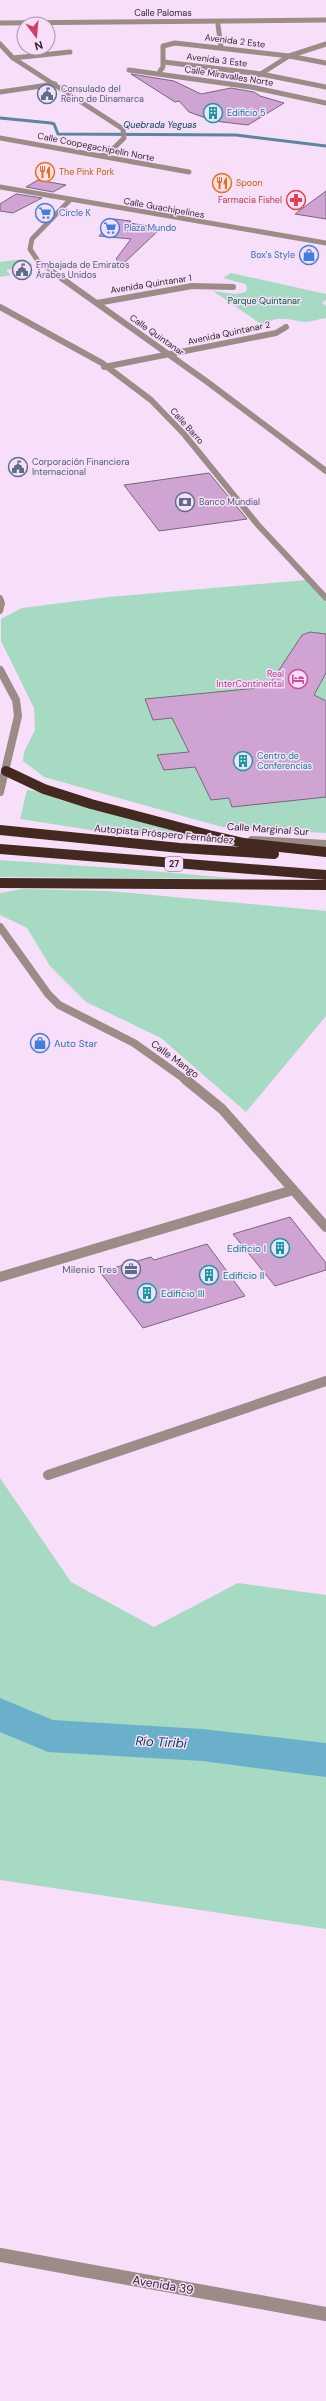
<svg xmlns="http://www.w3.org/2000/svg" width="326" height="2401" viewBox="0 0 326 2401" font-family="'DM Sans',sans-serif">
  <rect width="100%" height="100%" fill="#f7dff9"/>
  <g fill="#a7dac2">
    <polygon points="24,259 33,265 6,270 11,275 0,277 0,262"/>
    <path d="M231,273L326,294V300L322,303L326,306V318C319,319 310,322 304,322C290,320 275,314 264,326L213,291L235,294L246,292L247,287L245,284L223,278Z"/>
    <polygon points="306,580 326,602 326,833 222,827 44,777 23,761 24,752 35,730 34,708 1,641 1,619 22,608 109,597"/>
    <polygon points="27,790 42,792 60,800 205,839 110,833 20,819"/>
    <polygon points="0,860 128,869 242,879 0,877"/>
    <polygon points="23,889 109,891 326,911 326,1016 246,1112 161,1038 86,1002 50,966 27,928 0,915 0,893"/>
    <polygon points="0,1478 71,1582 154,1627 238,1583 326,1595 326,1929 0,1880"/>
  </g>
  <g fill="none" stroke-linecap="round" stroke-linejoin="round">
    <polyline stroke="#59879c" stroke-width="3" points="0,118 51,123 54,124 58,134 236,135 326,146"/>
    <polygon fill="#6bb0cb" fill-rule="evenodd" points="0,1698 53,1720 202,1729 326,1743 326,1777 202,1761 48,1752 0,1732"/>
  </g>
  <g fill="#cfa4d2" stroke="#7a657b">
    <polygon points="131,74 174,81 201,94 231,88 254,92 260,96 284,103 248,125 214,121 189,112 179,101 175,102"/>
    <polygon points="38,180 66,185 53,192 26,187"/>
    <polygon points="326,191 326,219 295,214"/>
    <polygon points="16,194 42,198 13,213 0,211 0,204"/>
    <polygon points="114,219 131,221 129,223 161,228 122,265 116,259 131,239 99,236"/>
    <polygon points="209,473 247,519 159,531 124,485"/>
    <polygon points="310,632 326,634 326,673 314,695 326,701 326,797 232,807 229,798 211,800 195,767 164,770 157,755 189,752 172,718 153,720 145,699 268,687 302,635"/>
    <polygon points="290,1217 326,1263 326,1270 275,1286 233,1234"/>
    <polygon points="207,1244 245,1296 143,1328 100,1272 151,1257 154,1260"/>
  </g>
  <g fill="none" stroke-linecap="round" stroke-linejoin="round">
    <g stroke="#9b8c88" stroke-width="5">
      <polyline points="0,23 326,20"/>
      <polyline points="218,25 221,47"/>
      <polyline points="0,44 13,58 123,129 124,138 111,151 102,156"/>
      <polyline points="13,58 70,52"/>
      <polyline points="164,62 261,74 326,87"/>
      <polyline points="129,70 251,87 326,103"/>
      <polyline points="160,71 163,67 163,46 175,43 289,56 326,63"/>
      <polyline points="259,75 289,56 326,44"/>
      <polyline points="0,92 55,84"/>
      <polyline points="0,138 189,172"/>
      <polyline points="0,187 326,243"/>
      <polyline points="59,276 38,261 30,249 32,239 69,201"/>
    </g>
    <g stroke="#9b8c88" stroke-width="6">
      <polyline points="57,275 206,381 326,471"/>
      <polyline points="97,303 192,286 233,287"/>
      <polyline points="0,307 102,363 151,400 184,434 258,525 326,598"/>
      <polyline points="104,367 276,333 286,327"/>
      <polyline points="0,598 2,603 0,611"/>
    </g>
    <g stroke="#9b8c88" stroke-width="8">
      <polyline points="0,670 16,700 18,716 0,792"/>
      <polyline points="252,840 326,844"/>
      <polyline points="0,927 48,994 59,1005 134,1043 186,1080"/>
    </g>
    <g stroke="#9b8c88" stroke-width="10">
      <polyline points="185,1079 222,1109 326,1227"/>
      <polyline points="0,1277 293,1190"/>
      <polyline points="48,1475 326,1381"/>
    </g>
    <polyline stroke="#9b8c88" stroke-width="14" points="0,2255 326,2314"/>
    <g stroke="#442921" stroke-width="10">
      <polyline points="6,771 44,789 91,804 209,835 244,843 326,852"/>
      <polyline points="0,830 180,848 274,854"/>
      <polyline points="0,849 326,875"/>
      <polyline points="0,883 326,885"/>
    </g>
  </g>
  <defs>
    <symbol id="civic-ring" viewBox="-11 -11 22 22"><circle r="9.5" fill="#f7dff9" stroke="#5c6f8a" stroke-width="1.5"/><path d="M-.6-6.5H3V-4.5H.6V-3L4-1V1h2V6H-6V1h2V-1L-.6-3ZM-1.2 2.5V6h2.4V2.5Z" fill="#5c6f8a"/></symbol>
    <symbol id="building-ring" viewBox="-11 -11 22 22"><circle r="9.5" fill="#f7dff9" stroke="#0f9aa8" stroke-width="1.5"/><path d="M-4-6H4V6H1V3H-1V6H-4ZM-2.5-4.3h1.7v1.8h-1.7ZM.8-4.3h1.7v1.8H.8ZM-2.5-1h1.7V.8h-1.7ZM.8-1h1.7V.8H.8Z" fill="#0f9aa8"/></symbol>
    <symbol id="restaurant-ring" viewBox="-11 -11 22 22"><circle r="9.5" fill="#f7dff9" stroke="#e8710a" stroke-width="1.5"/><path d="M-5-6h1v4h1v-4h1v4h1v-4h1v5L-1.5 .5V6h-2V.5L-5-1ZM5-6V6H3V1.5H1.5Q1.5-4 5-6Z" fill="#e8710a"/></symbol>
    <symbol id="pharmacy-ring" viewBox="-11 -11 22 22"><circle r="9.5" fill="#f7dff9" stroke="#e0444e" stroke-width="1.5"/><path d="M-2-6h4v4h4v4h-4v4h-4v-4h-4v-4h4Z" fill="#e0444e"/></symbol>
    <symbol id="supermarket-ring" viewBox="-11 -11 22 22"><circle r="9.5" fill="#f7dff9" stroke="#3f7fe0" stroke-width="1.5"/><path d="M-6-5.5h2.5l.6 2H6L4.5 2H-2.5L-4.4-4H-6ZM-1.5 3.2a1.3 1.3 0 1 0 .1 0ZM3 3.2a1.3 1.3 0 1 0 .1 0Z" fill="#3f7fe0"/></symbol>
    <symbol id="shop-ring" viewBox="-11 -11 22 22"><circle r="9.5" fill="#f7dff9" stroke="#3f7fe0" stroke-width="1.5"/><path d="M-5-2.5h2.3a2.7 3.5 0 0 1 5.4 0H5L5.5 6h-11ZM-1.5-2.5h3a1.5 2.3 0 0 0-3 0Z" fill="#3f7fe0"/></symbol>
    <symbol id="bank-ring" viewBox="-11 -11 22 22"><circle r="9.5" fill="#f7dff9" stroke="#5c6f8a" stroke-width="1.5"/><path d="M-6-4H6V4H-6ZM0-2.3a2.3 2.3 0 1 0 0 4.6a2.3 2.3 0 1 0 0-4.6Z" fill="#5c6f8a"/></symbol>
    <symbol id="hotel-ring" viewBox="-11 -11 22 22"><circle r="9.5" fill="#f7dff9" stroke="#d1479c" stroke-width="1.5"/><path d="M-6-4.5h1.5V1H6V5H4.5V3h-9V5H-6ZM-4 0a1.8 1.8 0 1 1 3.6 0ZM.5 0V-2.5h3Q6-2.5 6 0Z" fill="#d1479c"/></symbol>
    <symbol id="office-ring" viewBox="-11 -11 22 22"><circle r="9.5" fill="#f7dff9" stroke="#5c6f8a" stroke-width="1.5"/><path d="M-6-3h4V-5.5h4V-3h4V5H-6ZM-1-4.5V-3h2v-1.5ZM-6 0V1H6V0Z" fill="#5c6f8a"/></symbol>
  </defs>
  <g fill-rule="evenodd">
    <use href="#civic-ring" x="36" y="83" width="22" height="22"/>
    <use href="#building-ring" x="202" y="102" width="22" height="22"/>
    <use href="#restaurant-ring" x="34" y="161" width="22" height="22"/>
    <use href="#restaurant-ring" x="211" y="172" width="22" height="22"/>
    <use href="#pharmacy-ring" x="285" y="189" width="22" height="22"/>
    <use href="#supermarket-ring" x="34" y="202" width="22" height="22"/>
    <use href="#supermarket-ring" x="99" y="217" width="22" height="22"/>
    <use href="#shop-ring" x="298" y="244" width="22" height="22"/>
    <use href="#civic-ring" x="11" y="259" width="22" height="22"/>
    <use href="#civic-ring" x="7" y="456" width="22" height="22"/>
    <use href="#bank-ring" x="174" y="491" width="22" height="22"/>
    <use href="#hotel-ring" x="287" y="668" width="22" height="22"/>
    <use href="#building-ring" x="232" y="750" width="22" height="22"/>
    <use href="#shop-ring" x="29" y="1032" width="22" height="22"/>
    <use href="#building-ring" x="269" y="1237" width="22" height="22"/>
    <use href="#office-ring" x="120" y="1258" width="22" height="22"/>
    <use href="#building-ring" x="198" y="1264" width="22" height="22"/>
    <use href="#building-ring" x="136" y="1282" width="22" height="22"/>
  </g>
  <g text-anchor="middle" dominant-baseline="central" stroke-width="3" stroke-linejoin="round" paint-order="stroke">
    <g font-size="9" fill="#2f262f" stroke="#f7dff9">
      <text x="163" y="13">Calle Palomas</text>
      <text transform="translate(235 41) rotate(7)">Avenida 2 Este</text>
      <text transform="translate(217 60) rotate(7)">Avenida 3 Este</text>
      <text transform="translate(229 76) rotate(9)">Calle Miravalles Norte</text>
      <text transform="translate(96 147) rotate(11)">Calle Coopegachipelín Norte</text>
      <text transform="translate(164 208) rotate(10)">Calle Guachipelines</text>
      <text transform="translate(151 284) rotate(-9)">Avenida Quintanar 1</text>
      <text transform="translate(229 333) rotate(-12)">Avenida Quintanar 2</text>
      <text transform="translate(157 335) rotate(35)">Calle Quintanar</text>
      <text transform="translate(187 426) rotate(48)">Calle Barro</text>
    </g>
    <g font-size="9" fill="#4e5e75" stroke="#f7dff9" text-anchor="start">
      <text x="61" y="89">Consulado del<tspan x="61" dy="10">Reino de Dinamarca</tspan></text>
      <text x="36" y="265">Embajada de Emiratos<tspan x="36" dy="10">Árabes Unidos</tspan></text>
      <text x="32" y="462">Corporación Financiera<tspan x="32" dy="10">Internacional</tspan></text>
      <text x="199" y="502">Banco Mundial</text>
    </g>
    <g font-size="9" fill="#0d838f" stroke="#f7dff9" text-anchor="start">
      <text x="227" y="113">Edificio 5</text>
      <text x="257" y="756">Centro de<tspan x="257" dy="10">Conferencias</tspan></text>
    </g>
    <g font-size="9" font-style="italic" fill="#003f52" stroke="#f7dff9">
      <text x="160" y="125">Quebrada Yeguas</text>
    </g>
    <g font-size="9" fill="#c56008" stroke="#f7dff9" text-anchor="start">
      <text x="59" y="172">The Pink Pork</text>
      <text x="236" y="183">Spoon</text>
    </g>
    <g font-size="9" fill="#be3a42" stroke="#f7dff9" text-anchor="end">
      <text x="282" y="200">Farmacia Fishel</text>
    </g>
    <g font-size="9" fill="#366cbe" stroke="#f7dff9" text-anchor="start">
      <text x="59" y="213">Circle K</text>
      <text x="124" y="228">Plaza Mundo</text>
      <text x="295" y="255" text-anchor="end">Box's Style</text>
    </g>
    <g font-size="9" fill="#00593e" stroke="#f7dff9">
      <text x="264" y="301">Parque Quintanar</text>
    </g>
    <g font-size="9" fill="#b23c85" stroke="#f7dff9" text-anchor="end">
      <text x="284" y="674">Real<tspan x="284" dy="10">InterContinental</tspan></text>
    </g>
    <rect fill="#f7dff9" stroke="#6b5e6c" stroke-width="1" x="165" y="857" width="18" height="14" rx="3"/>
    <g font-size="9" font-weight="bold" fill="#2f262f">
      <text x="174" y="864">27</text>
    </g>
    <g font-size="10" fill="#2f262f" stroke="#f7dff9">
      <text transform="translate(268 829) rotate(4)">Calle Marginal Sur</text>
      <text transform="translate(164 834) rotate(5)">Autopista Próspero Fernández</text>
      <text transform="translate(175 1059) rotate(36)">Calle Mango</text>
    </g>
    <g font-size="10" fill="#366cbe" stroke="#f7dff9" text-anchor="start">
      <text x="54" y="1043">Auto Star</text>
    </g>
    <g font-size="10" fill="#0d838f" stroke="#f7dff9" text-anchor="start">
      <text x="266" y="1248" text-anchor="end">Edificio I</text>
      <text x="223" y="1275">Edificio II</text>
      <text x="161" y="1293">Edificio III</text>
    </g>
    <g font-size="10" fill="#4e5e75" stroke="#f7dff9" text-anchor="end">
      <text x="117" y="1269">Milenio Tres</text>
    </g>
    <g font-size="12" fill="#2f262f" stroke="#f7dff9">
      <text transform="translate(163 2285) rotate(10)">Avenida 39</text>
    </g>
    <g font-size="13" font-style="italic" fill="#003f52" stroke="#f7dff9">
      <text transform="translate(161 1742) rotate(3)">Río Tiribí</text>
    </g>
  </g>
  <g transform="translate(36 36) rotate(164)"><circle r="19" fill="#f7dff9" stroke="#a795a8"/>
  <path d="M0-3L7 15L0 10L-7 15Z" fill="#ce4067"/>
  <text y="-6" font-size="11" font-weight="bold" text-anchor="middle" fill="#2f262f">N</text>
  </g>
</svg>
